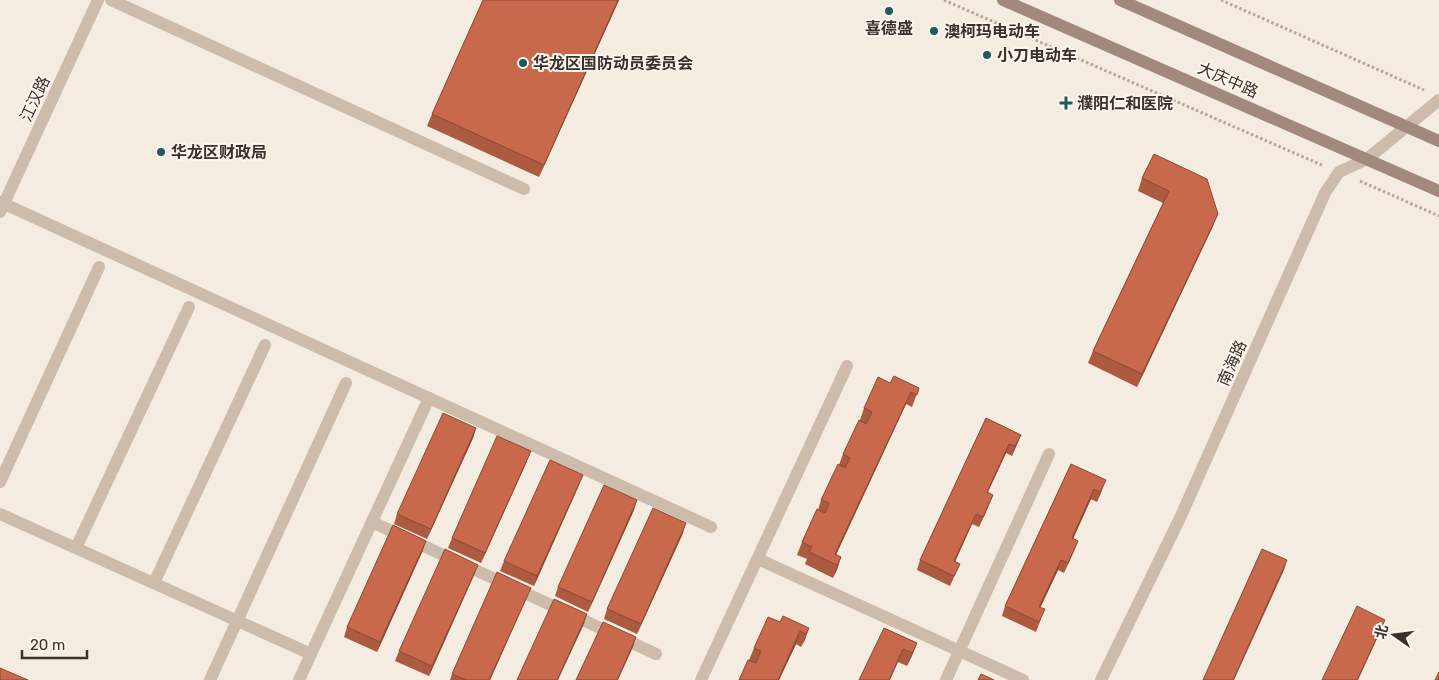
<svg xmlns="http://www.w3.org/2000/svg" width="1439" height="680" viewBox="0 0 1439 680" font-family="Rubik,'Noto Sans SC',sans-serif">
  <rect width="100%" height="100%" fill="#f4ebe1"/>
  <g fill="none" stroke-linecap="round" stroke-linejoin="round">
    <g stroke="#b9a596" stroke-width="3" stroke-dasharray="2.5 2.5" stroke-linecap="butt">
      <polyline points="944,0 1324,166"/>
      <polyline points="1221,0 1424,90"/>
      <polyline points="1360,181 1439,216"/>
    </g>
    <polyline stroke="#cdbbac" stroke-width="12" points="111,0 524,189"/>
    <g stroke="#cdbbac" stroke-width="12">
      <polyline points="0,202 711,527"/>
      <polyline points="0,482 99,267"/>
      <polyline points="0,514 311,654"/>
      <polyline points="372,522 656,654"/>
      <polyline points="76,548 189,307"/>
      <polyline points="758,559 1023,680"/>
      <polyline points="154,583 265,345"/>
      <polyline points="210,680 346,383"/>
      <polyline points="299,680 429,398"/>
      <polyline points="701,680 847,366"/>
      <polyline points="946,680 1049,454"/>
    </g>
    <g stroke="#cdbbac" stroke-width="12">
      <polyline points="0,212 98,0"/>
      <polyline points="1101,680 1180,518 1325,193 1339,172 1367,159 1439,100"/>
    </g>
    <g stroke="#a18a7d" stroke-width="12">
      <polyline points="1003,0 1439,191"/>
      <polyline points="1120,0 1439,141"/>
    </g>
  </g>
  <g fill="#ac5a40">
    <polygon points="483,0 619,0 539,177 427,126 432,114"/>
    <polygon points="1154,154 1213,226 1137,387 1088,363 1093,351 1163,203 1138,191 1142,178"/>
    <polygon points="890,383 919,388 912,407 906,404 836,555 841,557 833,578 805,564 807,559 797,555 802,542 818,510 821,500 839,465 843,454 860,420 864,408"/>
    <polygon points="986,418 1021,435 1012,456 1006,453 988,492 989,505 979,527 972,524 955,561 960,564 950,586 917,570 920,560"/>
    <polygon points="476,428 473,438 427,539 394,524 397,514"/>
    <polygon points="527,461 481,563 448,548 452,538"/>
    <polygon points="1071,464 1102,490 1097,502 1091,499 1073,538 1078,541 1064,573 1058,570 1040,607 1041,619 1036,632 1002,616 1005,606"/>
    <polygon points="579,485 534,586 500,571 504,561"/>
    <polygon points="634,510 588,612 555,596 558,587"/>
    <polygon points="683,533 637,634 604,619 607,609"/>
    <polygon points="423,550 377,652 344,637 347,627"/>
    <polygon points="478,565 474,575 429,676 395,661 399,651"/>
    <polygon points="527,597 490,680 450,680 452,674"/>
    <polygon points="809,628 801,647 796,644 779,680 739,680 749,660 754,648"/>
    <polygon points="884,628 917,643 907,666 898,662"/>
  </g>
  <g fill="#8c4a34">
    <polygon points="618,0 619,0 539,177 544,165"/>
    <polygon points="1218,214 1213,226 1137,387 1142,374"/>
    <polygon points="911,392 906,404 832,563 835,554"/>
    <polygon points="476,428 473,438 427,539 431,529"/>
    <polygon points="1021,435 1017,444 1012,456 1015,446"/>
    <polygon points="1009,444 1006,453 983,502 987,492"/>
    <polygon points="531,451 527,461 481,563 485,553"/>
    <polygon points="583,475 579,485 534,586 537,576"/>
    <polygon points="1106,480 1102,490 1097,502 1100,492"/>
    <polygon points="1094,489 1091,499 1069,548 1072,538"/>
    <polygon points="993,495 989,505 979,527 983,517"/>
    <polygon points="637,500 634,510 588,612 592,602"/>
    <polygon points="976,514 972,524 951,571 954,561"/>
    <polygon points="686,523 683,533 637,634 641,624"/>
    <polygon points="426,541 423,550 377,652 380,642"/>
    <polygon points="1078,541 1074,551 1064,573 1068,563"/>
    <polygon points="841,557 837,570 833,578 837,565"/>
    <polygon points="1061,560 1058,570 1036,617 1039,607"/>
    <polygon points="1287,560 1284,570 1234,680 1233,680"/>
    <polygon points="478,565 474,575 429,676 432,666"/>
    <polygon points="531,588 527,597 490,680 489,680"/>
    <polygon points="587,614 584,624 558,680 557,680"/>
    <polygon points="1385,620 1381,630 1358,680 1357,680"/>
    <polygon points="809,628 805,640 801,647 806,634"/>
    <polygon points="800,631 796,644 779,680 778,680"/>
    <polygon points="636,637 633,647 618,680 617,680"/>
    <polygon points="917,643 912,656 907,666 912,653"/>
    <polygon points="903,649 898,662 890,680 889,680"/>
  </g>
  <g fill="#c8694b" stroke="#8c4a34">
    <polygon points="483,0 618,0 544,165 432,114"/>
    <polygon points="1154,154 1207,179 1218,214 1142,374 1093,351 1169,191 1142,178"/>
    <polygon points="894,376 919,388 917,395 911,392 835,554 841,557 837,565 809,552 812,547 802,542 817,509 825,513 829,503 821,500 838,464 845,468 850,458 843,454 859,420 866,424 872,412 864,408 878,377 890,383"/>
    <polygon points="443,413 476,428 431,529 397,514"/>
    <polygon points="986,418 1021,435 1015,446 1009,444 987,492 993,495 983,517 976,514 954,561 960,564 954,576 920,560"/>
    <polygon points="497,436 531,451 485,553 452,538"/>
    <polygon points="550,460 583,475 537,576 504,561"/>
    <polygon points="1071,464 1106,480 1100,492 1094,489 1072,538 1078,541 1068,563 1061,560 1039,607 1045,609 1039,622 1005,606"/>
    <polygon points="604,485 637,500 592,602 558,587"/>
    <polygon points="653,508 686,523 641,624 607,609"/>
    <polygon points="393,525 426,541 380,642 347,627"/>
    <polygon points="445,549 478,565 432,666 399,651"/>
    <polygon points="1262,549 1287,560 1233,680 1203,680"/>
    <polygon points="497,572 531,588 489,680 466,680 452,674"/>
    <polygon points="554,599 587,614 557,680 517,680"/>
    <polygon points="1357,606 1385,620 1357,680 1322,680"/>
    <polygon points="783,616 809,628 806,634 800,631 778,680 739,680 748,660 756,663 761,651 754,648 768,617 780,622"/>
    <polygon points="603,622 636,637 617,680 576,680"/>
    <polygon points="884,628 917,643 912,653 903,649 889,680 859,680"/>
    <polygon points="0,668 28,680 0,680"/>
    <polygon points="1439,672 1439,680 1435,680"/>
    <polygon points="981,674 994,680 978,680"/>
  </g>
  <g fill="#1f5a5e" stroke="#fbf5ee" stroke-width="2">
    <circle cx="889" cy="11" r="5"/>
    <circle cx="934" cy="31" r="5"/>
    <circle cx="987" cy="55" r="5"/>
    <circle cx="523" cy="63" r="5"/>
    <path d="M1063.5 95.5h5v5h5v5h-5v5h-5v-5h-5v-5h5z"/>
    <circle cx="161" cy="152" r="5"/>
  </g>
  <g text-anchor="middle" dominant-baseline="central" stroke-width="4" stroke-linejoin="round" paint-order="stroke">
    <g font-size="16" font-weight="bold" fill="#3b302b" stroke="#fbf5ee" text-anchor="start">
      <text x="889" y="28" text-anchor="middle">喜德盛</text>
      <text x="944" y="31">澳柯玛电动车</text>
      <text x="997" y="55">小刀电动车</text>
      <text x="533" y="63">华龙区国防动员委员会</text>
      <text x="1077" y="103">濮阳仁和医院</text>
      <text x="171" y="152">华龙区财政局</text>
    </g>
    <g font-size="16" fill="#3b302b" stroke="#fbf5ee">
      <text transform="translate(1228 80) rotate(24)">大庆中路</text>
      <text transform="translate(35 99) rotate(-65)">江汉路</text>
      <text transform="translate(1232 363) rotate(-66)">南海路</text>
    </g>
  </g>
  <g transform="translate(1394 635) rotate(284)" stroke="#fbf5ee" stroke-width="4" paint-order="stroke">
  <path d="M0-4L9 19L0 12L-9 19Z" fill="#3b302b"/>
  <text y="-8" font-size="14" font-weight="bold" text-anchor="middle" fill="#3b302b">北</text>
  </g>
  <path d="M22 650v8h65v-8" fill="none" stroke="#3b302b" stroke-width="2.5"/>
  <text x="30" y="650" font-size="15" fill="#3b302b" stroke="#fbf5ee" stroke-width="4" paint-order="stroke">20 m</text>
</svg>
